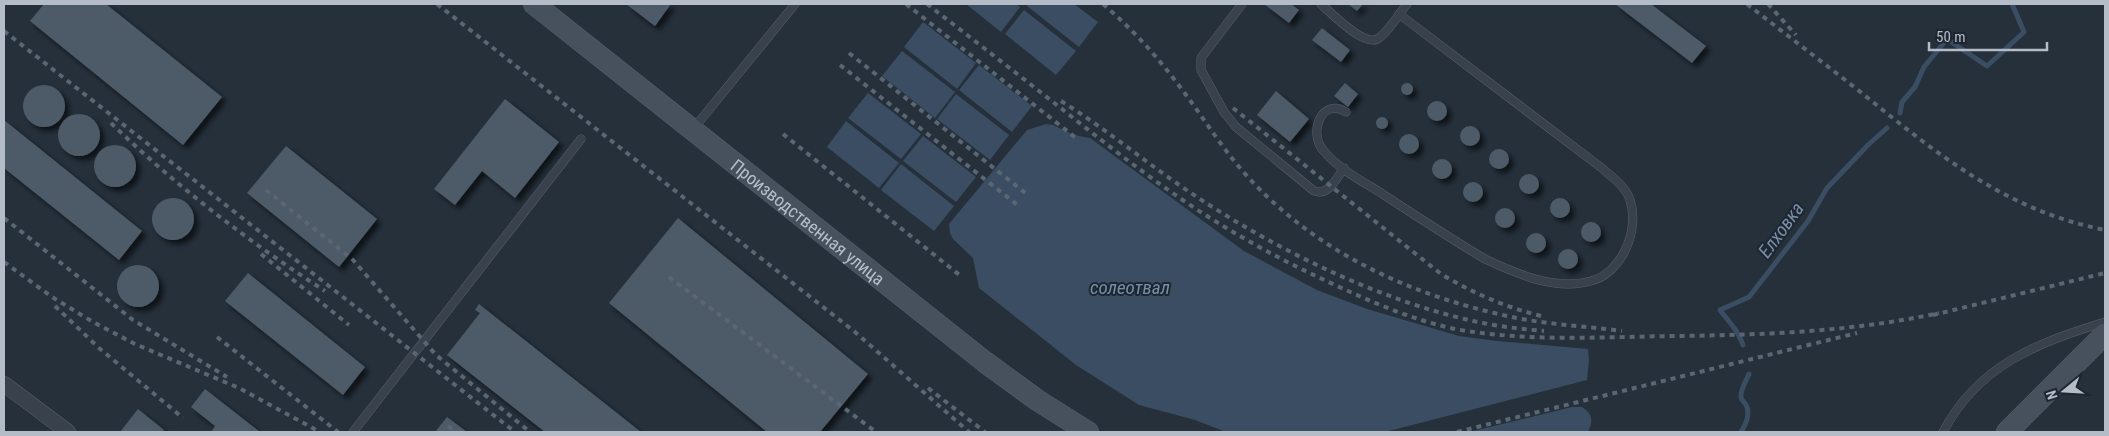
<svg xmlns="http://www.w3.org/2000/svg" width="2109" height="436" viewBox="0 0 2109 436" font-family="'Roboto Condensed',sans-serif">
  <defs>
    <filter id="shadow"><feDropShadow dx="4.5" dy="4.5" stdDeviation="2.5" flood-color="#0009"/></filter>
  </defs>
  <rect width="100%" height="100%" fill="#25303b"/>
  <g fill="#3a4d62">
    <polygon points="966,4 1016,4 1020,7 1001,32"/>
    <polygon points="1029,4 1074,4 1098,22 1079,47 1027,6"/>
    <polygon points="1024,10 1076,51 1056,75 1005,34"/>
    <polygon points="923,22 976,63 957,89 904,47"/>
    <polygon points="902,51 955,92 935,118 882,76"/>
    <polygon points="979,65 1032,106 1012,132 959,90"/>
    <polygon points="868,93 921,134 901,159 848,118"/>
    <polygon points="956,94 1009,135 990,160 937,119"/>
    <polygon points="846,121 899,163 879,188 827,147"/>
    <polygon points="1046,124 1053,125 1074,135 1090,138 1244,251 1317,290 1367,309 1459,336 1497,341 1588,349 1589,360 1587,380 1385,432 1226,432 1195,420 1139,405 1076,365 979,288 973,258 953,239 950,233 949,224 1027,130"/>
    <polygon points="923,136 976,177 956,202 903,161"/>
    <polygon points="901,164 954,206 934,231 881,190"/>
    <path d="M1572,407H1582C1593,414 1593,421 1588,432H1469Z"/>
  </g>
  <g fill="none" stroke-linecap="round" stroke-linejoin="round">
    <g stroke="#3a4d62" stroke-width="5">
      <polyline points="1900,113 1902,102 1915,87 1924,67 1947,39 1987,66 2024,32 2012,4"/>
      <path d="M1743,345C1738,330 1729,322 1720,310L1749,297L1808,221L1827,188L1869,144L1887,128"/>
      <path d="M1741,432C1746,424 1751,414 1746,405C1744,401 1742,402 1741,397C1740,390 1746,381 1749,374"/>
    </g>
  </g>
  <g fill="#4e5a67" filter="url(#shadow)">
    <polygon points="44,4 106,4 222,97 183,145 30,21"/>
    <polygon points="626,4 671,4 655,26"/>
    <polygon points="1264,4 1291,4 1299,10 1289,23"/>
    <polygon points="1348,4 1363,4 1357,11"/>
    <polygon points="1615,4 1651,4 1706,46 1692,63"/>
    <polygon points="1322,28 1350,50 1341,62 1312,40"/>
    <circle cx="1407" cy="89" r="6"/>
    <polygon points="1345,83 1358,94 1348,107 1334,96"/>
    <circle cx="44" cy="106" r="21"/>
    <polygon points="1276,91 1309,119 1290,142 1257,115"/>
    <polygon points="505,99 559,142 515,198 482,171 455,205 434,189"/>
    <circle cx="1437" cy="111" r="10"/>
    <circle cx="79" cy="135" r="21"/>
    <circle cx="1382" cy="123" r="6"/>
    <polygon points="4,120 142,231 119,260 4,168"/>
    <circle cx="1470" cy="136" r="10"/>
    <circle cx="1409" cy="144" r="10"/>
    <circle cx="115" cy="166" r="21"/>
    <polygon points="286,146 377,219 339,267 247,193"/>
    <circle cx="1499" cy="159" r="10"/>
    <circle cx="1442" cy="169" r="10"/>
    <circle cx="1529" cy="184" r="10"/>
    <circle cx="1473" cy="192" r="10"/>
    <circle cx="173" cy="219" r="21"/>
    <circle cx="1560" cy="208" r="10"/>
    <circle cx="1505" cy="218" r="10"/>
    <polygon points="678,218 868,374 820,432 767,432 609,303"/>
    <circle cx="1591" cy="232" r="10"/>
    <circle cx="1536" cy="243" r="10"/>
    <circle cx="1568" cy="259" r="10"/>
    <circle cx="138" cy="286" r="21"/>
    <polygon points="248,273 365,367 343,395 225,301"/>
    <polygon points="479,304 641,432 545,432 447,355 480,313 475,310"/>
    <polygon points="205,389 260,432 211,432 215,426 191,407"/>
    <polygon points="138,409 164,430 162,432 120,432"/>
    <polygon points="447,417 467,432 435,432"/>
  </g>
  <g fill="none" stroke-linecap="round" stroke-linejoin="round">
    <defs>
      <g id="service">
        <path d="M1242,4L1201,58V70L1224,112L1236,127L1314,191C1329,196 1336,179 1344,168"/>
        <path d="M1321,4C1331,13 1366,49 1379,38C1390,30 1398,15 1407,4"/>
        <path d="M1346,112C1322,97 1308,132 1323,150C1338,169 1364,182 1384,195C1418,217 1451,239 1485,259C1517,274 1555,291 1591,281C1622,273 1640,230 1630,200C1626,187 1613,178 1603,169L1399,14"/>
        <polyline points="694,128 795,4"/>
        <polyline points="353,432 581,139"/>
        <path d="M1943,432C1978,365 2037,343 2105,322"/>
      </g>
      <polyline id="minor" points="4,384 68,432"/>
      <g id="secondary">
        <path id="s1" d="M534,4L985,362L1037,400L1088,432"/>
        <polyline points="2007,432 2105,334"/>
      </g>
    </defs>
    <use href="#service" stroke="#57606a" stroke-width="9"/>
    <use href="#minor" stroke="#57606a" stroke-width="16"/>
    <use href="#secondary" stroke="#57606a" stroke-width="22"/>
    <use href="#service" stroke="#39424c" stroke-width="8"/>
    <use href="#minor" stroke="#39424c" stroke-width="15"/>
    <use href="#secondary" stroke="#47515e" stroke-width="21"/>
    <g stroke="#5b6673" stroke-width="4" stroke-dasharray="5 5" stroke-linecap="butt">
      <polyline points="437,4 855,332 969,432"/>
      <polyline points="906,4 1076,138"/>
      <path d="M927,4C975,41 1024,79 1072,117C1116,152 1160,186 1207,216C1248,242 1291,265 1335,285C1374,303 1413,320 1455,329C1527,342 1600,337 1673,336C1762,335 1851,332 1939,313"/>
      <path d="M1103,4C1131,28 1155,54 1177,83C1199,111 1217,141 1240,168C1311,251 1412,297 1517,318C1552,325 1587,326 1622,331"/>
      <path d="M1747,4C1784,33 1821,61 1858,90C1936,153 2004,210 2105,230"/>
      <polyline points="1768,4 1796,35"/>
      <polyline points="4,31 515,432"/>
      <polyline points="849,53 1029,196"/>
      <polyline points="840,65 1020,207"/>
      <path d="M1061,101C1108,130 1151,167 1197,197C1277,250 1379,300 1473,321C1496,326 1520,329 1544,331"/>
      <path d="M1233,108L1441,274C1473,293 1505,307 1541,316"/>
      <path d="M111,123C176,186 249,242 325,291"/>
      <polyline points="783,134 962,277"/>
      <polyline points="266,190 353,260 436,355 530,432"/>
      <polyline points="4,218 133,320 227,377"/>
      <polyline points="261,254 349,325"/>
      <polyline points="4,262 52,297 93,322 135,344 239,388 320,432"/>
      <polyline points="669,277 876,432"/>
      <polyline points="55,306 99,348 183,418"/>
      <polyline points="1933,315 2105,273"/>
      <polyline points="217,337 338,432"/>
      <polyline points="928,388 985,432"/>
      <polyline points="448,426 456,432"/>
      <polyline points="1457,432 1857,333"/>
    </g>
  </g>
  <g text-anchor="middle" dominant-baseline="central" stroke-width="4" stroke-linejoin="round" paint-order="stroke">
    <g font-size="18" fill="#b4bdc7" stroke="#1e2731">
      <text stroke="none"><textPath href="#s1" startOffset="350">Производственная улица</textPath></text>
    </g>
    <g font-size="19" font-style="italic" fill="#778fa9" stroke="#1e2731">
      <text transform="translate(1781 230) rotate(-54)">Елховка</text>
      <text x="1130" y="287">солеотвал</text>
    </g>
  </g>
  <rect width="2109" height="436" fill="none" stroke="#b4bdc7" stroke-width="10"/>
  <g transform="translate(2064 391) rotate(252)" stroke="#1e2731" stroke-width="4" paint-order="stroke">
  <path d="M0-4L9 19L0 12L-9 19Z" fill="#b4bdc7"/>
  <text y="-8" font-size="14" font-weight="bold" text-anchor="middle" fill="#b4bdc7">N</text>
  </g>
  <path d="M1929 42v8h118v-8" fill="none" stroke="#b4bdc7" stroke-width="2.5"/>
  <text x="1936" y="42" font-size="15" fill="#b4bdc7" stroke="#1e2731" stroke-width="4" paint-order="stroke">50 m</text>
</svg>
